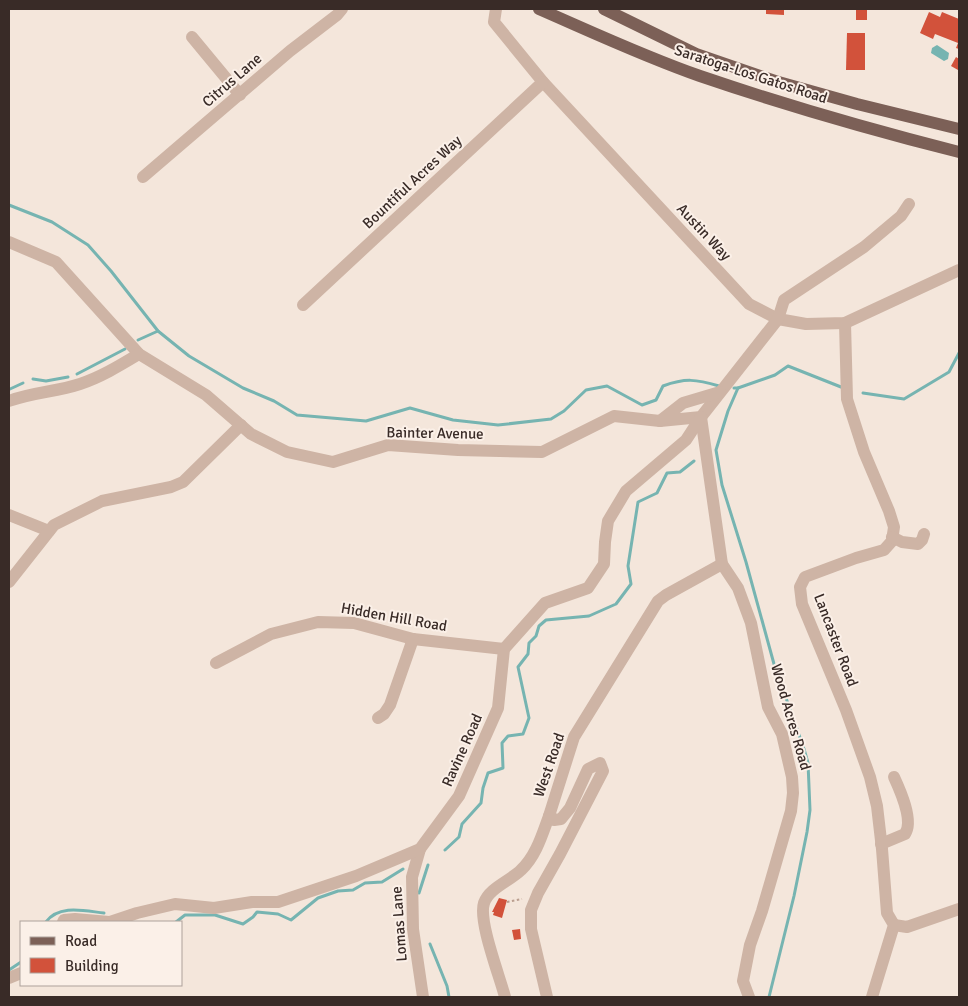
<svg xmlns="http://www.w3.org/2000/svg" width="968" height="1006" viewBox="0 0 968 1006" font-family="Signika,sans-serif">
  <rect width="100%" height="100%" fill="#f4e6db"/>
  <polygon fill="#76b4b1" points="937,45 949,53 948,59 944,61 931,53 932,48"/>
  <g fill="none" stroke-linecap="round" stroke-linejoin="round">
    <g stroke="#76b4b1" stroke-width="3">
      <path d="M9,205L52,222L88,245L111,271L158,331L189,356L243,388L274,401L297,415L366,421L410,408L453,420L498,425L551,419L564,411L586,390L607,386L642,405L656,400L663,386C685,378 696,379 719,386"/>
      <polyline points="138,340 158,331"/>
      <polyline points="77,374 125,349"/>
      <polyline points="33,379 46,381 68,377"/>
      <polyline points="734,388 738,388 775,375 788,366 841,387"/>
      <polyline points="738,388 728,411 716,450 722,485 746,562 774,664 804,749 808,763 810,810 807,832 794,896 769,997"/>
      <polyline points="10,389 23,383"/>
      <polyline points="863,393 904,399 949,372 959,353"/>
      <polyline points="445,850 459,837 462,824 481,803 483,788 488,773 503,768 502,743 508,736 523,734 529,718 518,667 528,654 529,643 536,636 539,626 546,620 589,616 616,604 631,584 628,566 638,502 657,493 667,473 680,472 694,461"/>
      <polyline points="419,893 428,865"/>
      <path d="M46,922C59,904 85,911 104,913"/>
      <polyline points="176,922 185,915 215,915 243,924 253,917 257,912 278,914 291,920 318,898 338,891 353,890 365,883 382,882 403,869"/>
      <polyline points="430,944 447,986 449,997"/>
      <polyline points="9,970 21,962"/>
    </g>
  </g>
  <g fill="#d2523b">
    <polygon points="766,9 784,9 784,15 766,14"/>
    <rect x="856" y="9" width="11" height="11"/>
    <polygon points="929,12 940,17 942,12 959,19 959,49 956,48 958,43 935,34 933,39 920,33"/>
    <polygon points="847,33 865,33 865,70 846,70"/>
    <polygon points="956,57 959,59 958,70 951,66"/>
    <polygon points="499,898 507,900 502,918 493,915 494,912 492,912"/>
    <polygon points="520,929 521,939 514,940 512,930"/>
  </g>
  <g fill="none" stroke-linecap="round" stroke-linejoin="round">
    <polyline stroke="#ba9e8f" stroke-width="2" stroke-dasharray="2.5 2.5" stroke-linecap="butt" points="507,902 522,899"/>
    <g stroke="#ceb4a5" stroke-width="12">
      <polyline points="496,9 494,22 543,82 749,304 778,319 806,324 845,323 959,270"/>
      <polyline points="192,37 240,95"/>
      <polyline points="143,177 290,51 337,15 342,9"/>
      <polyline points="9,242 56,262 139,354 206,395 251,434 287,452 333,462 388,445 458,450 542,452 614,416 660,421 701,417 778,319 784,300 864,247 901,216 909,204"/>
      <polyline points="303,305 543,82"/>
      <polyline points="845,323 847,399 864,452 889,511 894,527 892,541 884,550 856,558 805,577 800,587 802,604 846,710 870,777 877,806 882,849 887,913 894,925 872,997"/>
      <path d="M9,401C33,392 56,392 80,384C101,377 119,366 139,354"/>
      <polyline points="701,417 722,564 738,588 751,623 768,707 782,734 792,777 793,793 791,811 762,911 750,945 743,981 749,997"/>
      <polyline points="660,421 683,403 720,392"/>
      <polyline points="9,515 49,531"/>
      <polyline points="892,537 902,542 918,544 922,540 924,534"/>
      <polyline points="9,582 54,525 102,501 171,487 183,482 241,425"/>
      <polyline points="216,663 271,634 318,622 354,623 413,639 504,649"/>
      <polyline points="378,718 384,714 390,705 413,639"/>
      <path d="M881,844L905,834C914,821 900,790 894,777"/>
      <polyline points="420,849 412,877 413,929 423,997"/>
      <polyline points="63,922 64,920 75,919 109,922"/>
      <polyline points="110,922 137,913 175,904 214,908 252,902 278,902 356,876 420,849 459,796 498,708 504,649 545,603 588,588 604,564 605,542 608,521 626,491 686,440 701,417"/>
      <polyline points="894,925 907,927 959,909"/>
      <polyline points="9,978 21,973"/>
      <path d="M505,997C500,977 478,921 484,903C489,888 510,881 521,870C536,856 542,835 549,816"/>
      <polyline points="547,997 531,929 531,910 538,893 560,854 603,771 600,763 588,769 570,808 561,819 554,820 549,816 574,737 658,601 666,595 722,564"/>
    </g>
    <g stroke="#7c6057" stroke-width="12">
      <path d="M539,9C592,32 645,57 700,76C785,105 872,130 959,152"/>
      <polyline points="604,9 696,54 775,81 857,104 959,129"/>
    </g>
  </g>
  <g text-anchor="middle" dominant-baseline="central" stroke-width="4" stroke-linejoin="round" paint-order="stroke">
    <g font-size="15" fill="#392b27" stroke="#fbf0e8">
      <text transform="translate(751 74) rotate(18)">Saratoga-Los Gatos Road</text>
      <text transform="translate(232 80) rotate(-41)">Citrus Lane</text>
      <text transform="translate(412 182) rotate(-43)">Bountiful Acres Way</text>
      <text transform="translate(704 232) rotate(47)">Austin Way</text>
      <text transform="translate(435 433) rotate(1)">Bainter Avenue</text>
      <text transform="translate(394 617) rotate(10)">Hidden Hill Road</text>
      <text transform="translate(836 640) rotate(69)">Lancaster Road</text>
      <text transform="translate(791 717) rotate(74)">Wood Acres Road</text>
      <text transform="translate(462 750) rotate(-66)">Ravine Road</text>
      <text transform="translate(549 765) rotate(-71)">West Road</text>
      <text transform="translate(399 924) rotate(-94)">Lomas Lane</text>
    </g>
  </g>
  <rect width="968" height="1006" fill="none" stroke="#392b27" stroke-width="20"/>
  <rect x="20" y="921" width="162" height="65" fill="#fbf0e8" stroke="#ada19b"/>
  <rect x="30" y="937" width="25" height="8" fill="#7c6057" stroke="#ada19b"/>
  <text x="65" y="946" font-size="15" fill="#392b27">Road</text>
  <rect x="30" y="958" width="25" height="15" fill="#d2523b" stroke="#ada19b"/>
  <text x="65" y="971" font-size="15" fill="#392b27">Building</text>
</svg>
